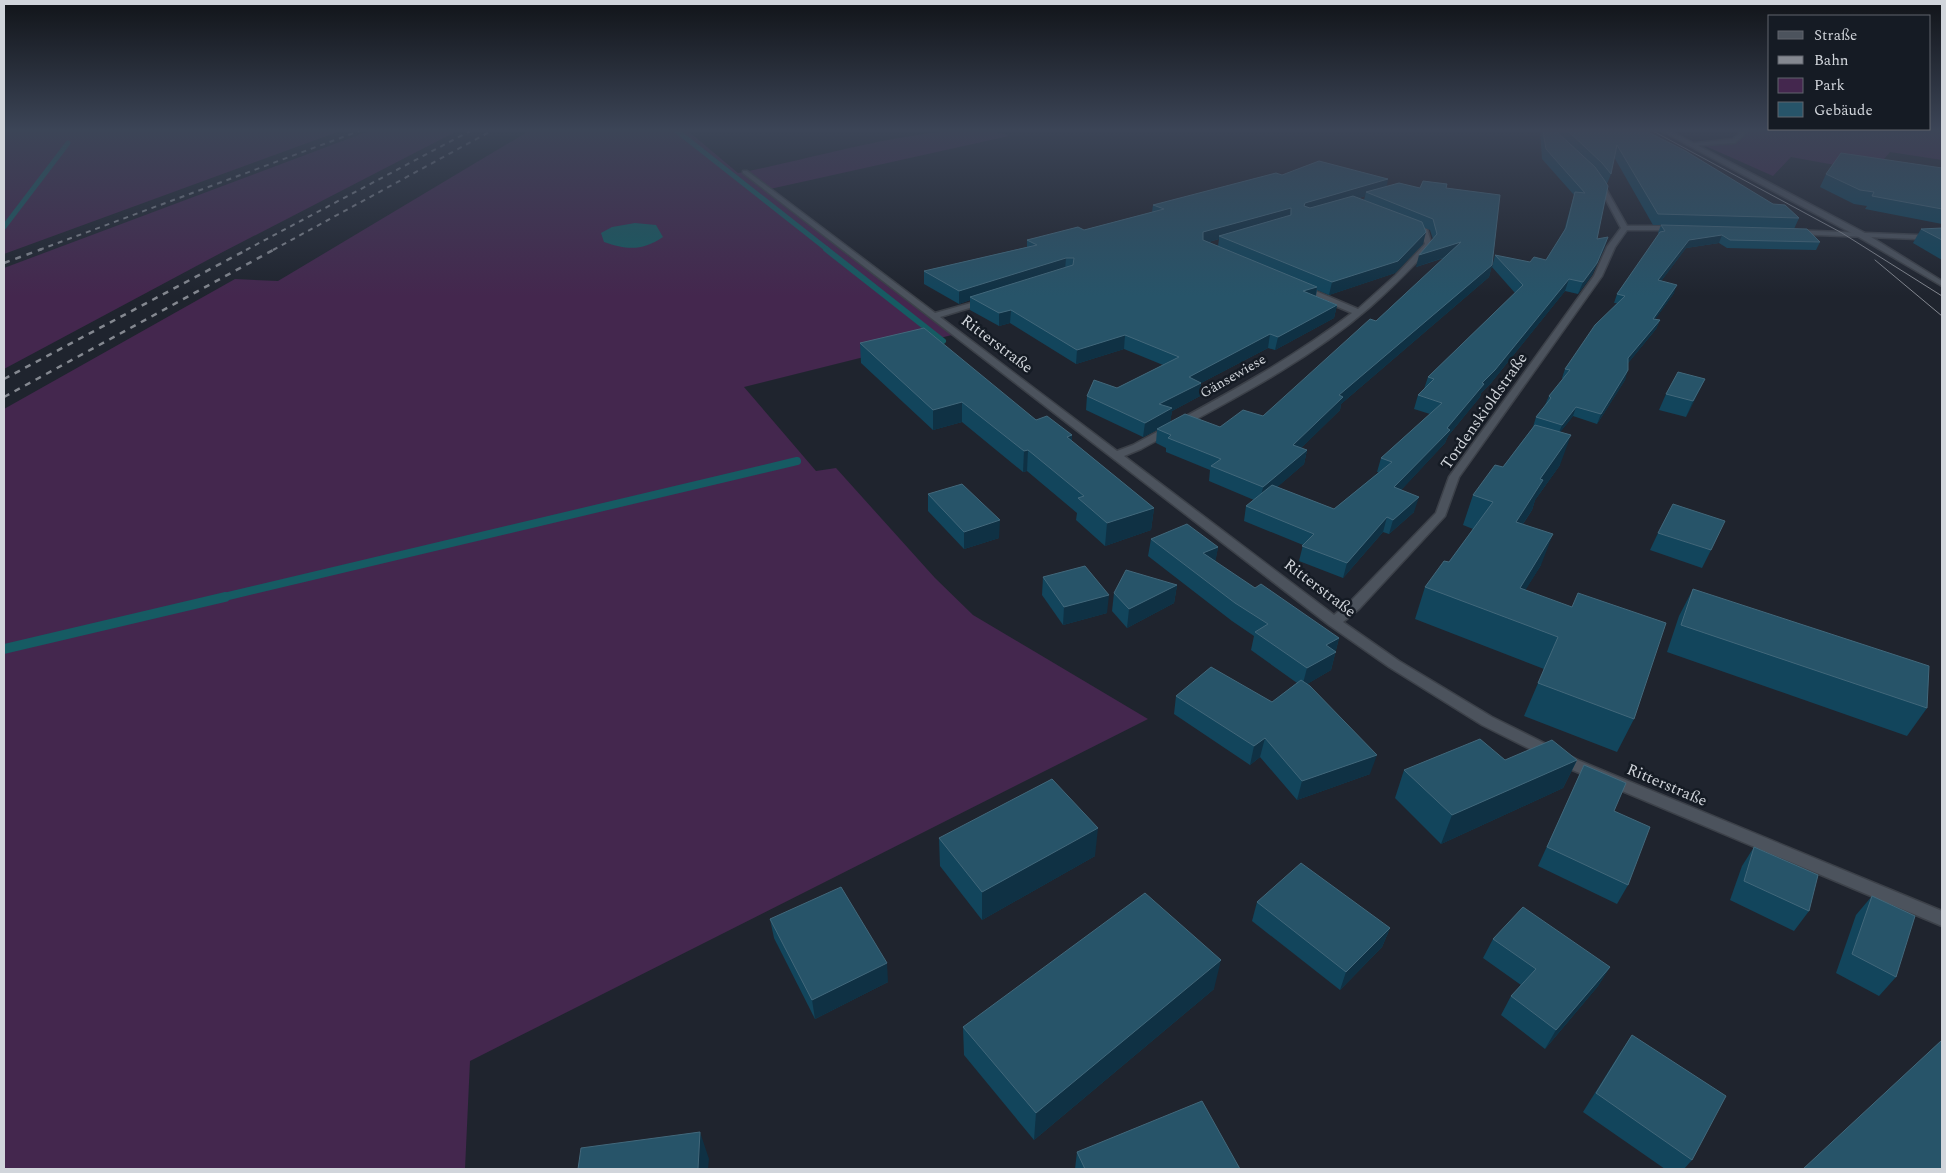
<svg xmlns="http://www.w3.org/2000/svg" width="1946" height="1173" viewBox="0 0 1946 1173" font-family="Spectral,serif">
  <rect width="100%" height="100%" fill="#1f242e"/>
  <g fill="#44274e">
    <polygon points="4,131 340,131 4,254"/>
    <polygon points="369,131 457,131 217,255 4,369 4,268"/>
    <path d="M529,131H688L738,173C799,163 958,113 1009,136L770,189L956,334L744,387L816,471L836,468L935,578L973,615L1148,719L470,1061L465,1169H4V409L235,279L278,281Z"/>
    <polygon points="1741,131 1942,131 1942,160 1890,152 1873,172 1791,157 1773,176 1701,144 1734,141 1742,134"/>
  </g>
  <path fill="#165b63" d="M635,223L656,225L663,237C642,251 627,250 604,242L601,233L612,227Z"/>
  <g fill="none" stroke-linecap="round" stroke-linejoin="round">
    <g stroke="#165b63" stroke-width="5">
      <polyline points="677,131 828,250"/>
      <polyline points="4,227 68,143"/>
    </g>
    <polyline stroke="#165b63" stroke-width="6" points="826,249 943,341"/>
    <polyline stroke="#165b63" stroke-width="8" points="220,598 797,461"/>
    <polyline stroke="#165b63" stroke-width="10" points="4,649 225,597"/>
    <defs>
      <g id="street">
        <polygon points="1738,131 1746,133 1735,143 1690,146 1687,144 1733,139 1740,133"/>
        <path d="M743,171H747L935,313L989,298V302L940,317L1117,451L1133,445C1208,404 1284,365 1352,313L1298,290V286H1304L1358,309L1396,275L1425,244L1421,232L1408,227V223H1414L1427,229L1432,246C1412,267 1392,288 1370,307C1302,366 1219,406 1141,449L1124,456L1334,615L1349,603L1436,513L1449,477L1594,276L1607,247L1621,228L1595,179L1600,178L1627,226H1675L1679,228L1675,230H1627L1615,247L1602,276L1459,477L1445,516L1359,609L1343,622L1399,661L1492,717L1580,761L1942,911V926L1570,769L1482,725L1389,667L1329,625L743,173Z"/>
        <polygon points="1790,230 1942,236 1942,240 1793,234 1790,234"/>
      </g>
      <polygon id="secondary" points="1662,131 1670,131 1863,232 1942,281 1942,286 1857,236"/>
    </defs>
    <use href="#street" stroke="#3c4149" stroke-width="3"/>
    <use href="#secondary" stroke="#3c4149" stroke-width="3"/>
    <use href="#street" fill="#4c535d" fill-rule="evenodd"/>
    <use href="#secondary" fill="#4c535d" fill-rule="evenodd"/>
    <g stroke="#848890" stroke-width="1">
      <polyline points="1653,131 1842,233 1942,296"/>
      <polyline points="1875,260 1942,316"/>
    </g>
    <g stroke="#848890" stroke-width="2" stroke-dasharray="5 5" stroke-linecap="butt">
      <polyline points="39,250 359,131"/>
      <polyline points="246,250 470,131"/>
      <polyline points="273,250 491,131"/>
    </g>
    <g stroke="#848890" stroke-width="2.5" stroke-dasharray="6 6" stroke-linecap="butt">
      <polyline points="4,263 42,249"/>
      <polyline points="4,379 248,249"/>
      <polyline points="4,397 275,249"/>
    </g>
  </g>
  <g fill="#12455c" fill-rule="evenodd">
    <path d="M1540,131H1646L1773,204L1799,218L1794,229L1820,242L1816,250L1727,248L1719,243L1686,248L1661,281L1674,293L1655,319L1660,320L1656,329L1628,363L1625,380L1597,424L1573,416L1560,432V465L1535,500L1532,510L1523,524L1541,565L1525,590L1634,719L1617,752L1524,716L1544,669L1415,619L1425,587L1449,562L1473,529L1463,525L1473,495L1503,467L1533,427L1536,417L1545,405L1549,396L1563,379L1562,378L1565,369L1617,303H1614L1617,294L1659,234L1658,233L1661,225H1653L1614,157L1611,174L1607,184L1597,239L1608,237L1604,249L1592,275L1578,294L1565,291L1491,383L1481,393L1480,397L1448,436L1445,443L1401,490L1414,512L1389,534L1383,532L1343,578L1299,561L1303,545L1244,521L1246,506L1254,500L1209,481L1210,470L1166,452V448L1156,443L1157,430L1143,437L1086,410L1087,396L1117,388L1163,365L1124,349L1076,364L1010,323L999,326L970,310V300L959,304L924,284V271L1027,247V240L1084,230L1152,212L1153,205L1282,175L1387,186L1420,188L1447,184L1446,188L1492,265L1489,277L1341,404L1340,410L1301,448L1307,450L1304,464L1277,487L1334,509L1379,472H1377L1381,458L1430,414L1414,409L1418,395L1424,389L1428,377L1515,293L1492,267L1495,255L1530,262L1546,260L1564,231L1574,195L1542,159ZM1365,196L1364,200L1359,198ZM1425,228L1430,230L1433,239L1416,267L1444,258L1376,321L1263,416L1220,427L1170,422L1172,411L1200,396L1201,383L1268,348L1275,350L1334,318L1337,305L1316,296L1317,290L1329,295L1395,273L1423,244ZM1219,239L1218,246L1209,242Z"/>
    <polygon points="1942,168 1942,224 1865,209 1867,206 1854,204 1820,187 1826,174"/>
    <polygon points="1942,228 1942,260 1913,243 1921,229"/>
    <polygon points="860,343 1072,435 1072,441 1154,508 1151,530 1105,546 1076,520 1077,513 1027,471 1023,472 962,422 933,430 861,363"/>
    <polygon points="1705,379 1686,417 1659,410 1666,394"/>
    <polygon points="928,494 999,538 964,549 928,511"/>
    <polygon points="1658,533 1711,550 1702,568 1650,550"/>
    <polygon points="1151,539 1218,547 1215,562 1255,588 1339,638 1331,670 1307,684 1370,774 1297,800 1260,757 1250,765 1174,714 1176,696 1272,702 1297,683 1251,650 1254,636 1232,621 1148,556"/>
    <polygon points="1043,577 1107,613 1063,625 1042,595"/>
    <polygon points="1177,585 1174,603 1127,628 1112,611 1114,593"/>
    <polygon points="1693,589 1927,708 1907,736 1667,652 1679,616"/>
    <polygon points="1505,760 1577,760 1563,788 1441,844 1395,798 1404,770"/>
    <polygon points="1584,765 1614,811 1628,885 1617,904 1538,866"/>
    <polygon points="939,838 1095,856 982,920 940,866"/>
    <polygon points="1754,847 1809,911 1794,931 1730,900 1742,866"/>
    <polygon points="1872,896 1896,977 1879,996 1836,973 1856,915"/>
    <polygon points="1257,902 1390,928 1382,947 1340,990 1252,921"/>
    <polygon points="770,919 888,982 815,1019 774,938"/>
    <polygon points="1493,939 1610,967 1598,986 1545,1049 1501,1015 1511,996 1521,985 1483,958"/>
    <polygon points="1214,989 1034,1140 964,1055 963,1027"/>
    <polygon points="1632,1035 1692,1160 1684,1169 1665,1169 1583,1112 1620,1053"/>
    <polygon points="1077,1152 1240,1169 1075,1169"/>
  </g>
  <g fill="#0f3144">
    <polygon points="1388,179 1386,190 1366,192 1365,196 1302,214 1305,203"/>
    <polygon points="1291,208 1289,220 1219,236 1219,239 1201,244 1203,232"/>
    <polygon points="1426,232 1423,244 1395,273 1329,295 1332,282"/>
    <polygon points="1722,235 1719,243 1686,248 1655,289 1658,280 1689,240"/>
    <polygon points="1608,237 1604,249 1592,275 1578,294 1583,282"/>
    <polygon points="1461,242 1457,253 1416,267 1419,255"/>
    <polygon points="1066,258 1065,270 970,297 970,300 959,304 959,291"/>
    <polygon points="1492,265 1489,277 1341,404 1340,410 1290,459 1293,445 1339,395"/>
    <polygon points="1569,279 1565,291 1491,383 1481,393 1480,397 1448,436 1445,443 1390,502 1394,487 1447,428 1482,383"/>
    <polygon points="1677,285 1674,293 1649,328 1653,319"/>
    <polygon points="1317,287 1315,299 1303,291"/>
    <polygon points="1337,305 1334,318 1275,350 1278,337"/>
    <polygon points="1011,310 1010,323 999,326 999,313"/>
    <polygon points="1660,320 1656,329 1624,368 1628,358"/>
    <polygon points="1270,334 1268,348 1201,383 1200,396 1172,411 1170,423 1143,437 1145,423 1159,404 1189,377"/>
    <polygon points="1125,335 1124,349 1076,364 1077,350"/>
    <polygon points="1628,370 1625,380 1597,424 1601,414"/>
    <polygon points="1705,379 1686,417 1693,401"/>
    <polygon points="962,402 962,422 933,430 933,410"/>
    <polygon points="1576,407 1573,416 1558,435 1562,425"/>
    <polygon points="1072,435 1071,457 1067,437"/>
    <polygon points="1571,435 1560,465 1535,500 1532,510 1504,552 1516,522 1540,479"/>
    <polygon points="1028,450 1027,471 1023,472 1024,451"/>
    <polygon points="1307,450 1304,464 1260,502 1263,487"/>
    <polygon points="1419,497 1414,512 1389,534 1393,520"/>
    <polygon points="1154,508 1151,530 1105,546 1107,523"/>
    <polygon points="1387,517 1383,532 1343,578 1347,563"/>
    <polygon points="1000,520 999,538 964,549 964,532"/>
    <polygon points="1553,534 1541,565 1507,620 1520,588"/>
    <polygon points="1218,547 1215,564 1203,553"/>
    <polygon points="1177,585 1174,603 1127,628 1129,609"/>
    <polygon points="1109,595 1107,613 1063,625 1064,607"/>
    <polygon points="1339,638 1331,670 1302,687 1307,668 1326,645"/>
    <polygon points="1265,738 1260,757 1250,765 1254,746"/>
    <polygon points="1377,755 1370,774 1297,800 1302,781"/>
    <polygon points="1577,760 1563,788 1441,844 1452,815"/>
    <polygon points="1098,828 1095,856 982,920 982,892"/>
    <polygon points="1390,928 1382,947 1340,990 1346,972"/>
    <polygon points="1221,960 1214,989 1034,1140 1036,1113"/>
    <polygon points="887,963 888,982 815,1019 812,1000"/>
    <polygon points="1610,967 1598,986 1545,1049 1556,1030"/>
    <polygon points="700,1132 709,1159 708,1169 698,1169"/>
  </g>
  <g fill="#275469" stroke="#42687b">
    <polygon points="1543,131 1556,131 1595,167 1605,181 1608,186 1597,239 1608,237 1597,263 1583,282 1569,279 1495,370 1482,383 1484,384 1447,428 1450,430 1394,487 1419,497 1393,520 1387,517 1347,563 1302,546 1314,534 1246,506 1272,485 1334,509 1392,462 1381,458 1442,403 1418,395 1434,379 1428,377 1523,285 1495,255 1530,262 1534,257 1546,260 1566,228 1575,192 1585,193 1546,149"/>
    <polygon points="1568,131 1646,131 1684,150 1773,204 1785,205 1799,218 1658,214 1617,145 1611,174 1602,163"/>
    <polygon points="1841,153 1942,168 1942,209 1872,196 1874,192 1860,190 1826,174"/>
    <polygon points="1319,161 1388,179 1305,203 1304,206 1310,208 1353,196 1422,222 1426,232 1398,261 1332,282 1219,236 1291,215 1291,208 1203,232 1203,240 1317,287 1303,291 1337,305 1278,337 1270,334 1189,377 1201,383 1159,404 1172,408 1145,423 1087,396 1094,380 1117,388 1179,357 1125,335 1077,350 1011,310 999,313 970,297 1073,265 1074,258 1066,258 959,291 924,271 1037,245 1027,240 1078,227 1084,230 1164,209 1153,205 1276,173 1282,175"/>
    <polygon points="1423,181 1447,184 1446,188 1500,195 1492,265 1339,395 1343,397 1293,445 1307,450 1263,487 1211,466 1221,459 1168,438 1171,435 1157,429 1185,414 1220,427 1243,410 1263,416 1370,319 1376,321 1461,242 1419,255 1437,234 1433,219 1366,192 1399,183 1420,188"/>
    <polygon points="1661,225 1807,229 1820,242 1730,240 1722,235 1689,240 1658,280 1677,285 1653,319 1660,320 1628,358 1628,370 1601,414 1576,407 1562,425 1536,417 1551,398 1549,396 1570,370 1565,369 1595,325 1625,296 1617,294 1660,232 1665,231"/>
    <polygon points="1942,228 1942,240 1921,229"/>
    <polygon points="924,328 1036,420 1047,416 1072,435 1067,437 1154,508 1107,523 1078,498 1084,496 1028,450 1024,451 962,402 933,410 860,343"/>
    <polygon points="1678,372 1705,379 1693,401 1666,394"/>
    <polygon points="1535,425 1571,435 1540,479 1543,480 1516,522 1553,534 1520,588 1572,607 1578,593 1666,623 1634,719 1538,683 1558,637 1425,587 1444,561 1449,562 1493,502 1473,495 1495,465 1503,467"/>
    <polygon points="962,484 1000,520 964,532 928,494"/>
    <polygon points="1673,504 1725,521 1711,550 1658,533"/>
    <polygon points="1187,524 1218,547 1203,553 1255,588 1261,584 1339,638 1326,645 1336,652 1307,668 1255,632 1268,624 1235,603 1151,539"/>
    <polygon points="1085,566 1109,595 1064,607 1043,577"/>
    <polygon points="1126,570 1177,585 1129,609 1114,593"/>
    <polygon points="1693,589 1929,666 1927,708 1681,625"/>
    <polygon points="1211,667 1272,702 1301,680 1310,686 1377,755 1302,781 1265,738 1254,746 1176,696"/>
    <polygon points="1480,739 1505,760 1552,740 1577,760 1452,815 1404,770"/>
    <polygon points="1584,765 1626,783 1614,811 1650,827 1628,885 1547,847"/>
    <polygon points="1052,779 1098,828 982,892 939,838"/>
    <polygon points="1754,847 1818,875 1809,911 1744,881"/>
    <polygon points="1301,863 1390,928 1346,972 1257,902"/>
    <polygon points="841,887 887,963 812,1000 770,919"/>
    <polygon points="1145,893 1221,960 1036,1113 963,1027"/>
    <polygon points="1872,896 1915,916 1896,977 1852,954"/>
    <polygon points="1523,907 1610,967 1556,1030 1511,996 1536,969 1493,939"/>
    <polygon points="1632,1035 1726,1096 1692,1160 1596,1093"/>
    <polygon points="1942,1040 1942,1169 1803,1169"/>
    <polygon points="1202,1101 1240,1169 1085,1169 1077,1152"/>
    <polygon points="700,1132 698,1169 578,1169 581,1148"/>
  </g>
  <linearGradient id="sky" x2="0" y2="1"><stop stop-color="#111419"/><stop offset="0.44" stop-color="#3c4557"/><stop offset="1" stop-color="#3c4557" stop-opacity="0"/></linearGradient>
  <rect width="1946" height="296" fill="url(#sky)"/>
  <g text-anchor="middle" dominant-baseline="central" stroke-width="5" stroke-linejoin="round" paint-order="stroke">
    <g font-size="14" fill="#d1d5db" stroke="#151b24">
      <text transform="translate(1233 376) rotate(-30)">Gänsewiese</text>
    </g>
    <g font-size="16" fill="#d1d5db" stroke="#151b24">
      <text transform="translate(997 344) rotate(37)">Ritterstraße</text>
      <text transform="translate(1484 411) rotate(-55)">Tordenskioldstraße</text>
      <text transform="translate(1320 588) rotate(37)">Ritterstraße</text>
      <text transform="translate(1667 785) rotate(23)">Ritterstraße</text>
    </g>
  </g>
  <rect width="1946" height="1173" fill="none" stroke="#d1d5db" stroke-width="10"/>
  <rect x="1768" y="15" width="162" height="115" fill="#151b24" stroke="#60656d"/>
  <rect x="1778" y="31" width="25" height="8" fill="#4c535d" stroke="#60656d"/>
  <text x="1814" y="40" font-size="15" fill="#d1d5db">Straße</text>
  <rect x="1778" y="56" width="25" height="8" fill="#848890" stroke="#60656d"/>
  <text x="1814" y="65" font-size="15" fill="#d1d5db">Bahn</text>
  <rect x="1778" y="78" width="25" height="15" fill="#44274e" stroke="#60656d"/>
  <text x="1814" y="90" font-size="15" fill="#d1d5db">Park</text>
  <rect x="1778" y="102" width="25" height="15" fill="#275469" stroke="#60656d"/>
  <text x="1814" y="115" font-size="15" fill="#d1d5db">Gebäude</text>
</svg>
